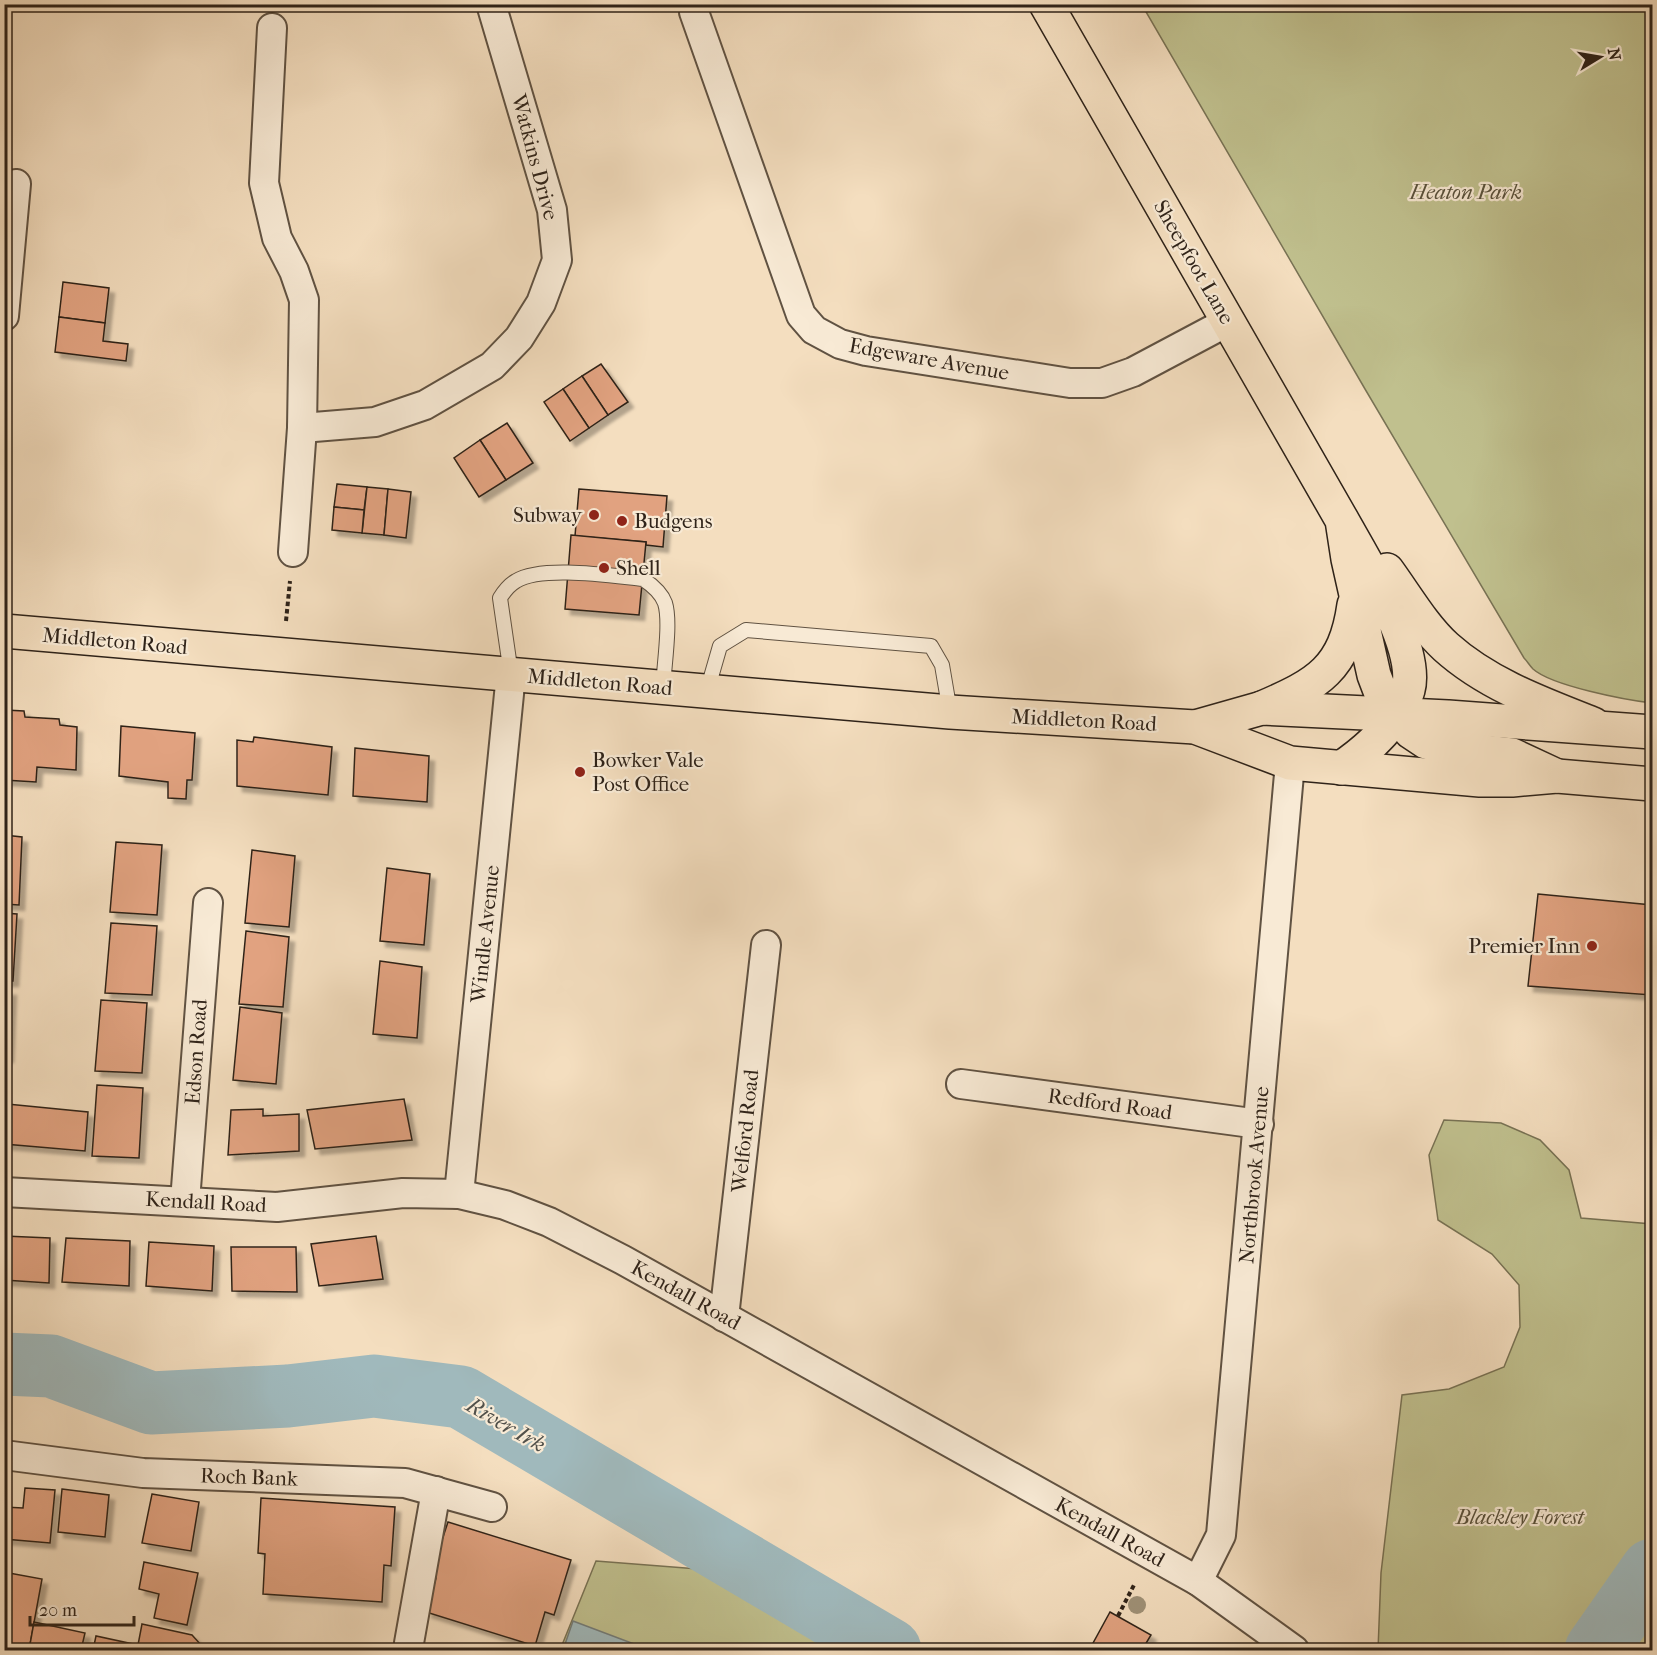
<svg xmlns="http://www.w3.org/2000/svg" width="1657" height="1655" viewBox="0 0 1657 1655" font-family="'IM FELL French Canon',serif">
  <defs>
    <filter id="shadow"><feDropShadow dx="5.5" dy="5.5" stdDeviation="1.5" flood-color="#0004"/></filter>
  </defs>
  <rect width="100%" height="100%" fill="#f4debf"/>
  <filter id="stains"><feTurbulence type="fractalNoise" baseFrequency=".00333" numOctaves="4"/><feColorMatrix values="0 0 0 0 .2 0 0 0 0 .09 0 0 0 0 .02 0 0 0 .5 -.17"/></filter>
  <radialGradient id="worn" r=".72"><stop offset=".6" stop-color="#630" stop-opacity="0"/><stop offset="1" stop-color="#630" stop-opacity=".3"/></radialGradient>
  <g fill="#c0c08e" stroke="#787254" stroke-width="1.5">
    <path d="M1142,5H1652V703C1626,700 1552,686 1533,669C1530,666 1527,661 1524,658L1365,389Z"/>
    <polygon points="1444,1120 1501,1123 1540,1140 1569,1170 1581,1218 1652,1224 1652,1650 1378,1650 1381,1573 1402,1395 1449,1389 1504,1367 1520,1327 1519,1285 1492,1254 1438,1220 1429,1155"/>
    <polygon points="596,1561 711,1570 856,1650 560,1650"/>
  </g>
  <polygon fill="#a0b9bc" stroke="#737d7b" stroke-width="1.5" points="573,1621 650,1650 563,1650"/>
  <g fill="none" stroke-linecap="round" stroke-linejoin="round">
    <g stroke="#a0b9bc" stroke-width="63">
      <polyline points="4,1364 51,1366 151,1403 288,1396 374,1386 461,1397 890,1650"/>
      <polyline points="1596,1650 1652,1570"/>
    </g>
  </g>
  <g fill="#e1a280" stroke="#2f2319" stroke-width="1.5" filter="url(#shadow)">
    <polygon points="63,282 109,288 105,323 59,317"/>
    <polygon points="59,317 105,323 103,341 128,344 126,361 55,352"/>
    <polygon points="601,364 628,402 608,415 582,376"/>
    <polygon points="582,376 608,415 589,428 563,389"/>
    <polygon points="563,389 589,428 570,441 544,402"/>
    <polygon points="507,423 533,463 506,480 480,440"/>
    <polygon points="480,440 506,480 479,497 454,458"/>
    <polygon points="337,484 367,487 364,510 334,507"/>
    <polygon points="367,487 388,489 384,535 362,533"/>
    <polygon points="388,489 411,492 406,538 384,535"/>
    <polygon points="579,489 667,496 663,547 646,545 646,542 575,536"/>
    <polygon points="334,507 364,510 362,533 332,530"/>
    <polygon points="571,535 646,542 639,615 565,609"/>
    <polygon points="5,710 24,711 25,717 59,719 60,725 77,727 76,770 37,767 36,782 4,780"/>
    <polygon points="121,726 195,733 192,780 187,780 186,799 168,798 168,782 119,776"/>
    <polygon points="254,737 332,747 328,795 237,786 237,740 253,742"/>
    <polygon points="355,748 429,756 427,802 353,796"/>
    <polygon points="4,835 22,837 19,905 4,904"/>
    <polygon points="116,842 162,845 157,915 110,912"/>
    <polygon points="252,850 295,856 289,927 245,923"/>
    <polygon points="387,868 430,874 424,945 380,941"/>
    <polygon points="1538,894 1652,905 1652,995 1528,986"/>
    <polygon points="4,913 17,914 13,981 4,981"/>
    <polygon points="111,923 157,926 152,995 105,993"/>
    <polygon points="246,931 289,937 283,1007 239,1004"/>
    <polygon points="380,961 422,967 417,1038 373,1034"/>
    <polygon points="4,990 11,990 8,1057 4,1057"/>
    <polygon points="101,1000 147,1003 142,1073 95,1071"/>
    <polygon points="240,1007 282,1013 276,1084 233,1080"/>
    <polygon points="97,1085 143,1088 139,1158 92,1156"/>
    <polygon points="404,1099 412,1140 315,1149 307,1110"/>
    <polygon points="7,1104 88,1112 85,1151 4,1144"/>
    <polygon points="263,1109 263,1116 299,1114 299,1151 228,1155 231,1110"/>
    <polygon points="4,1236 50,1238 49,1283 4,1280"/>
    <polygon points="376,1236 383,1279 319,1286 311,1244"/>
    <polygon points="66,1238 130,1241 129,1286 62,1282"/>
    <polygon points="149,1242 214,1246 212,1291 146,1286"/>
    <polygon points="231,1247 296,1247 297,1292 232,1291"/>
    <polygon points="25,1488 55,1490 50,1543 4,1539 4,1507 23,1508"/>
    <polygon points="62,1489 109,1495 105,1537 58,1532"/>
    <polygon points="152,1494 199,1502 191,1551 142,1543"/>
    <polygon points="261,1498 395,1507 391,1566 384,1565 382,1602 263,1594 265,1554 258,1553"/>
    <polygon points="448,1522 571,1560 554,1615 545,1612 535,1646 426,1612 436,1578 430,1576"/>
    <polygon points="144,1562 198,1573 187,1625 154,1618 159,1594 139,1589"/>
    <polygon points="9,1573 42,1579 29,1650 4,1646 4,1593"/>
    <polygon points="1110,1612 1151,1635 1142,1650 1102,1650 1092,1645"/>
    <polygon points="34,1622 85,1633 81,1650 29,1650"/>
    <polygon points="142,1624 192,1635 202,1646 200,1650 93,1650 96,1636 138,1645"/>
  </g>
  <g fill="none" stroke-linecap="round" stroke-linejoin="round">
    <defs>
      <g id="service">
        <path d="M511,674L500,598C505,590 509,585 516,581C542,565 612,576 643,579C652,585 661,592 665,603C671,622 664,665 663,688"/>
        <polyline points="707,691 720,646 746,630 931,646 942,665 950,712"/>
      </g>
      <g id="minor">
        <polyline points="694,12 801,315 814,330 840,344 866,351 1070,383 1102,383 1133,372 1229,321"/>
        <polyline points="272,28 264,183 277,238 294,271 304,300 302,428 375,422 425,405 492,366 519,338 541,303 557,260 552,210 491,4"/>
        <polyline points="4,316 16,184"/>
        <polyline points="293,552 302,428"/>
        <polyline points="961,1084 1259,1124"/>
        <polyline points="4,1192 277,1207 403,1193 459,1194 505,1205 549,1222 623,1260 1198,1581 1294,1650"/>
        <polyline points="459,1194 511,674"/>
        <polyline points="185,1201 208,903"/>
        <polyline points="724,1317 766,945"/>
        <polyline points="4,1455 143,1473 405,1483 492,1507"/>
        <polyline points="1198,1581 1221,1535 1290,763"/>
        <polyline points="409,1643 436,1491"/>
      </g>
      <g id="primary">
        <path d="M1046,4L1342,520C1363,558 1420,648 1408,690C1406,698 1400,707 1396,715L1382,696L1374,675L1348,559L1342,520"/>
        <path d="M1387,570C1406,596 1423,626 1446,647C1487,684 1542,704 1593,724"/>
        <path d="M1262,708C1318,684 1345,669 1354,605"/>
      </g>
      <g id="trunk">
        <polyline points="4,631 950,712 1195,727 1290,763 1480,780 1512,780 1557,776 1652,784"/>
        <polyline points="1195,727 1262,708 1448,717 1652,732"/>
        <path d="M1341,768C1363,753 1382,737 1396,715L1411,732L1426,742L1446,748L1512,755L1557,776"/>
      </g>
    </defs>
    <use href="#service" stroke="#605242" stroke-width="16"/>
    <use href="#minor" stroke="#605242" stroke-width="32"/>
    <use href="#primary" stroke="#2f2319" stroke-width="36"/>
    <use href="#trunk" stroke="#2f2319" stroke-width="36"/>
    <g stroke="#2f2319" stroke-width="4" stroke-dasharray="4.5 3" stroke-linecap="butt">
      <polyline points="286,621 290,581"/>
      <polyline points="1118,1616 1135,1583"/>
    </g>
    <use href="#service" stroke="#f8ead5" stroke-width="14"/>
    <use href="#minor" stroke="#f8ead5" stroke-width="28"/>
    <use href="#primary" stroke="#f4debf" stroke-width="33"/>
    <use href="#trunk" stroke="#f4debf" stroke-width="33"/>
  </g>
  <circle fill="#9f9177" cx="1137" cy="1605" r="9"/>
  <g fill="#8f2418" stroke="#f8ead5" stroke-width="2">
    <circle cx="594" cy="515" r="6"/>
    <circle cx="622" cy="521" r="6"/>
    <circle cx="604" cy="568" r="6"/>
    <circle cx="580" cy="772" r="6"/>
    <circle cx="1592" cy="946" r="6"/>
  </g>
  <g text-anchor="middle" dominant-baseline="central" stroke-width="4.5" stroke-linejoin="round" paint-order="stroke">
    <g font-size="21" fill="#2f2319" stroke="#f8ead5">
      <text transform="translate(535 157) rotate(75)">Watkins Drive</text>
      <text transform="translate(1194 262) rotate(60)">Sheepfoot Lane</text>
      <text transform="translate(929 359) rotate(10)">Edgeware Avenue</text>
      <text transform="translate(115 641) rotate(5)">Middleton Road</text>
      <text transform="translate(600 682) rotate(5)">Middleton Road</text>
      <text transform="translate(1084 720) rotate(3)">Middleton Road</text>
      <text transform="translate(485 934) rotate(-84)">Windle Avenue</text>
      <text transform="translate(196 1052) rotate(-86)">Edson Road</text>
      <text transform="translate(1110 1104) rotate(8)">Redford Road</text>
      <text transform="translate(745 1131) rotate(-84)">Welford Road</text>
      <text transform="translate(1254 1175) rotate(-85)">Northbrook Avenue</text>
      <text transform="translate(206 1202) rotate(3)">Kendall Road</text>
      <text transform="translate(686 1295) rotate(29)">Kendall Road</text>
      <text transform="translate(249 1477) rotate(2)">Roch Bank</text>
      <text transform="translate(1110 1532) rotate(29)">Kendall Road</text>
    </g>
    <g font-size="21" font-style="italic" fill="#5a523c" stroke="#f8ead5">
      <text x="1466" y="192">Heaton Park</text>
      <text x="1520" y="1517">Blackley Forest</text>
    </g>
    <g font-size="21" fill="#2f2319" stroke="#f8ead5" text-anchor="start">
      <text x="582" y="515" text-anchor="end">Subway</text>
      <text x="634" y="521">Budgens</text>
      <text x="616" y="568">Shell</text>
      <text x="592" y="760">Bowker Vale<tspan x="592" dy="24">Post Office</tspan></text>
      <text x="1580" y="946" text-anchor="end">Premier Inn</text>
    </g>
    <g font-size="22" font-style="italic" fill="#51504a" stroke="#f8ead5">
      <text transform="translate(506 1425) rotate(30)">River Irk</text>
    </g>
  </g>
  <rect width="1657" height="1655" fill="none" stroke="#f4debf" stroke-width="24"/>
  <rect x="6" y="6" width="1645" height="1643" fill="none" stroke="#2f2319" stroke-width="3"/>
  <rect x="12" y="12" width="1633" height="1631" fill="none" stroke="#2f2319" stroke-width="1.5"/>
  <g transform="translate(1600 57) rotate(79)" stroke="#f8ead5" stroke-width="4.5" paint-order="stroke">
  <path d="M0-4.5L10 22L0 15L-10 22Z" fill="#2f2319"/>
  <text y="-9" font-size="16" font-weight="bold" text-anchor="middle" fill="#2f2319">N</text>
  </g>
  <path d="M30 1616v9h104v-9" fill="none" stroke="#2f2319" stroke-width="3"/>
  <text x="39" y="1616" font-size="18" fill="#2f2319" stroke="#f8ead5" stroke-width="4.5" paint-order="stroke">20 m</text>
  <rect width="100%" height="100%" filter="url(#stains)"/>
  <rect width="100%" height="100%" fill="url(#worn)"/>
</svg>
